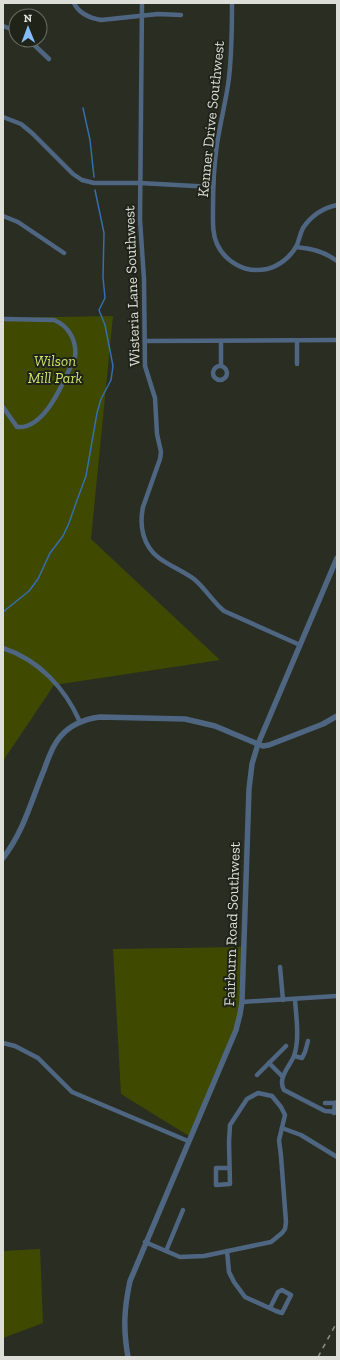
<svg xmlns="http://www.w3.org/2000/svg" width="340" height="1360" viewBox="0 0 340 1360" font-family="'Zilla Slab',serif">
  <rect width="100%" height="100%" fill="#2a2d22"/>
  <g fill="#3f4a00">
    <polygon points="113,316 91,539 220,660 54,685 3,761 3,318"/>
    <polygon points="242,947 240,1019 189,1136 121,1094 113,949"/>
    <polygon points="40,1249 43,1323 3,1338 3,1251"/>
  </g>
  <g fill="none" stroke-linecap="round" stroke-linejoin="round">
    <g stroke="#356eae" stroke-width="1.5">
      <polyline points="83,108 90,140 94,177"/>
      <polyline points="3,612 29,591 38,579 50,553 63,536 69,523 76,503 86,476 97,413 101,399 111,380 113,366 105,325 99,310 105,298 103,277 104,233 95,190"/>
    </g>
    <g stroke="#4f6682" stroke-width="4.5">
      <path d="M74,3C79,14 90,18 101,20L158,14L181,15"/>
      <path d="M142,3L140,220L144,279L145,366L155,398L157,434L161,452L160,459L143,507C139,526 143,546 159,558C170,566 183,571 194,579C205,588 212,601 224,611L300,645"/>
      <path d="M232,3C232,30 232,58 228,85C225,105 220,124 217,144C214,165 213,187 213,208C213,220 212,233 217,244C221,253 228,260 237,265C246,270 257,271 267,269C279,266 291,257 297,245C299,240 300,234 303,228C311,216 323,208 337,205"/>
      <polyline points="3,26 16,31"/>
      <polyline points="29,40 49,59"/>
      <polyline points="3,117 21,124 32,133 73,174 82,180 94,183 140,183 213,187"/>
      <polyline points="3,216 18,222 64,253"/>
      <path d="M296,247C313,249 323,251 337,261"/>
      <path d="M3,319L54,320C69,326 77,341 75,357C65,378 46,430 17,427L3,407"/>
      <polyline points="145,341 337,340"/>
      <polyline points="297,341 297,364"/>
      <circle cx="220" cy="373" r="7"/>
      <polyline points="221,366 221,341"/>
      <path d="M3,648C39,660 65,688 80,722"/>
      <polyline points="280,967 283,1000"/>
      <path d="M295,999C296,1017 300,1038 294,1056C290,1066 277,1078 284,1090L325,1111L337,1112"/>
      <polyline points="242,1002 337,996"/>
      <polyline points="3,1043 15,1046 38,1058 72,1092 188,1141"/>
      <polyline points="294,1056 302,1058 305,1052 308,1041"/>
      <polyline points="269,1063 283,1077"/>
      <polyline points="257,1075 286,1046"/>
      <polyline points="325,1103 335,1103"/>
      <polyline points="334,1113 335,1103 337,1102"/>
      <polyline points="282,1128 301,1135 337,1157"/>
      <polyline points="145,1242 180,1257 204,1256 271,1242 282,1233 285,1229 286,1222 281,1156 279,1140 285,1115 281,1107 272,1096 258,1093 247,1099 230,1125 229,1142 230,1184 216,1185 216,1168 229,1168"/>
      <polyline points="166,1251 183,1210"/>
      <polyline points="227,1251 229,1272 234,1282 245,1297 276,1311 282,1313 291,1295 282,1290 278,1292 270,1308"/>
    </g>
    <g stroke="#4f6682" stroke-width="5.5">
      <path d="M3,858C24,831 31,801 44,770C48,759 52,746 60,737C70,725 84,719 100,717L185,719L215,726L258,744L263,746L269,745L323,724L337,716"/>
      <path d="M128,1357C123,1329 124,1309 130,1281L236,1030L240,1014L242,1002L249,789L252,764L258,744L337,558"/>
    </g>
    <polyline stroke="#8f9188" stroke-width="1.5" stroke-dasharray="5 5" stroke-linecap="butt" points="318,1357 337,1322"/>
  </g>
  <g text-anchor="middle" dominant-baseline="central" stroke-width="4" stroke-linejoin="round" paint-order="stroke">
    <g font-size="15" fill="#dcded7" stroke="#202318">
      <text transform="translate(211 119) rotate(-84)">Kenner Drive Southwest</text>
      <text transform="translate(132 286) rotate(-92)">Wisteria Lane Southwest</text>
      <text transform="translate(232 924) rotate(-88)">Fairburn Road Southwest</text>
    </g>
    <g font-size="15" font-style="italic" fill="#cce36b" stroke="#202318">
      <text x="55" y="361">Wilson<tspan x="55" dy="17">Mill Park</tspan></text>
    </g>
  </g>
  <rect width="340" height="1360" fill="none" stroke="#dcded7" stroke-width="8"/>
  <g transform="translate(28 28) rotate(359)"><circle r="19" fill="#202318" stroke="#6b6e64"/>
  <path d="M0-3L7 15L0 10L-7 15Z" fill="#86bbfb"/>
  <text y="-6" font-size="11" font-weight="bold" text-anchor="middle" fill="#dcded7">N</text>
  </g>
</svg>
